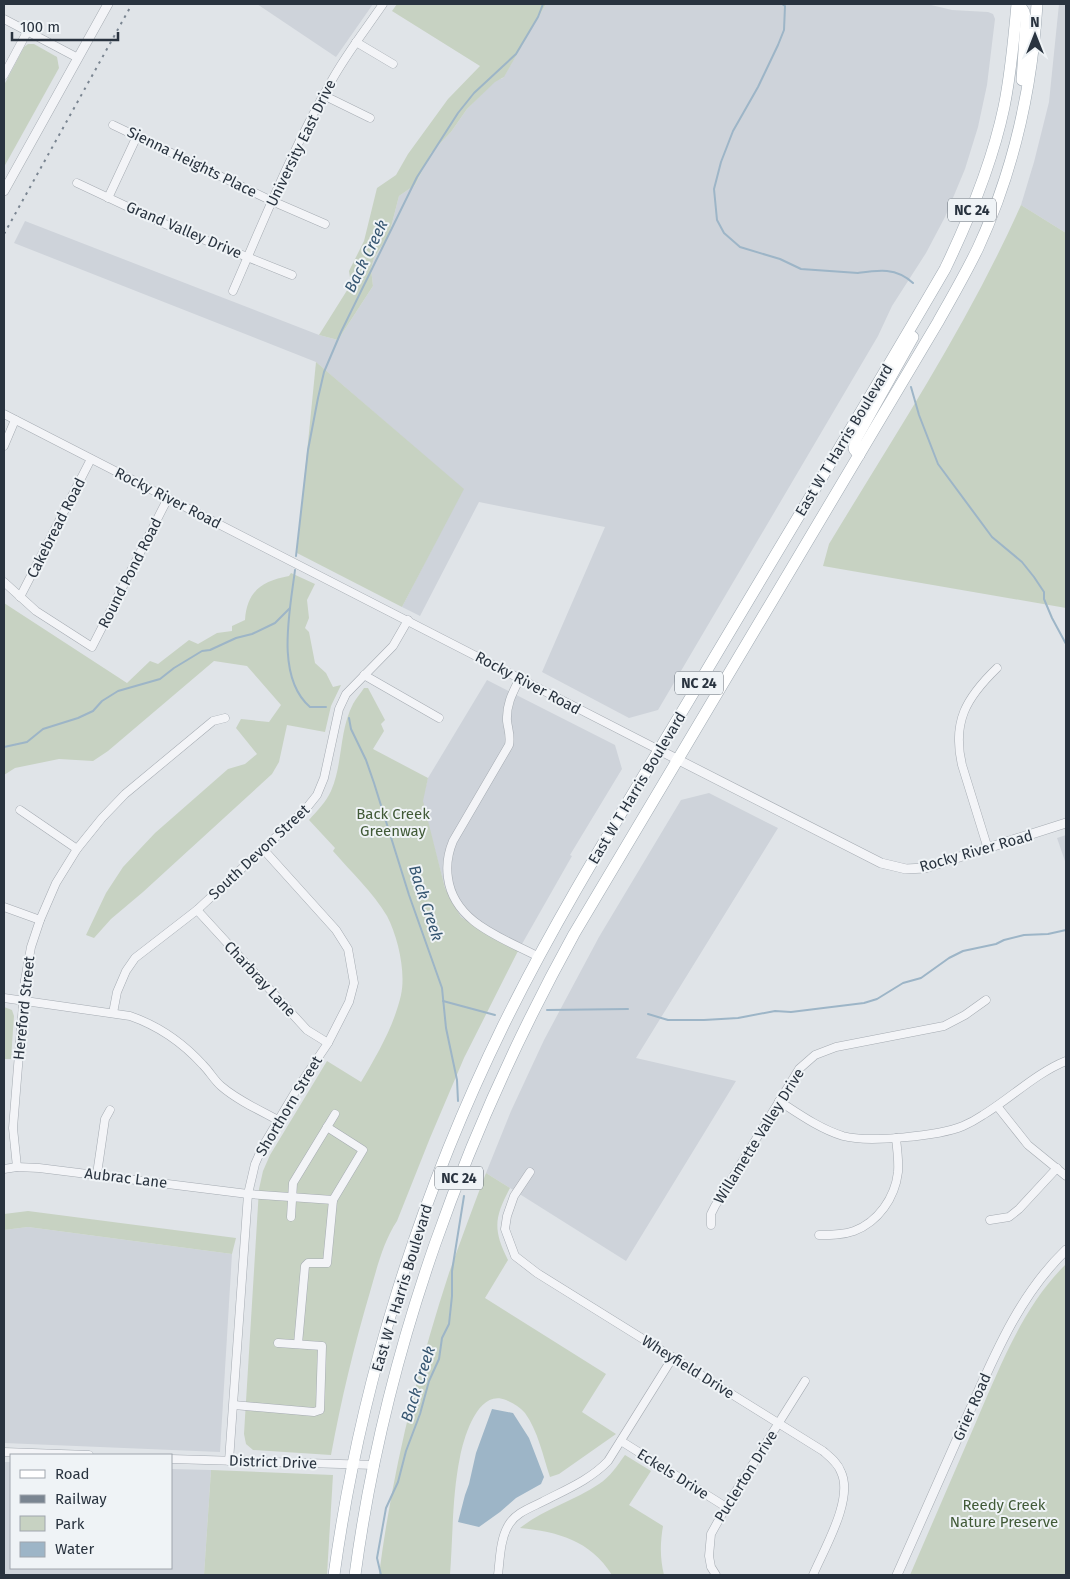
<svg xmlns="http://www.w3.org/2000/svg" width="1070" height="1579" viewBox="0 0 1070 1579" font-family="'Fira Sans',sans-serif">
  <rect width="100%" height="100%" fill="#e0e4e8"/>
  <g fill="#ced3da">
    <polygon points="257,4 373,4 336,57"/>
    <polygon points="546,4 927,4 952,10 988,12 993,14 995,19 987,85 978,127 965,169 945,217 926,253 892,306 878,336 658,710 629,718 542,672 605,527 479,502 420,616 402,607 463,489 316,362 14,243 25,221 319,335 338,340 373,286 371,269 374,258 389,235 399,196 415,185 431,153 451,132 467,109 495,81 503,78"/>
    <polygon points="1059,4 1066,4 1066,233 1021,205 1034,162 1049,102"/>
    <polygon points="487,680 615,745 622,769 570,855 572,856 518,951 461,917 445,888 422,801 428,778"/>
    <polygon points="709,793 778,828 636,1058 736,1081 626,1261 486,1173 511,1111 544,1040 599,937 681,800"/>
    <polygon points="1066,835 1066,864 1057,838"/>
    <polygon points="28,1227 232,1254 220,1452 4,1443 4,1230"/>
    <polygon points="4,1462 11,1462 11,1568 171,1568 171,1469 211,1470 204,1575 4,1575"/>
  </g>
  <g fill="#c7d2c2">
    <polygon points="397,4 546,4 504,77 495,82 467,109 451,132 431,153 415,185 399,196 389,235 374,258 371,269 373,286 338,340 319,335 351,284 349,271 364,241 377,188 396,175 408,154 448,99 480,66 392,11"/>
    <polygon points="28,44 34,44 57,57 59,68 4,167 4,85 24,47"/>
    <path d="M1021,205L1066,233V608L823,566L829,544C896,433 968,324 1021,205Z"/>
    <polygon points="316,362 464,489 402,607 297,553"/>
    <path d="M291,573L315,584L307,600L309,618L305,628L309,632L315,663L326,673L333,687L341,685L331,706L325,732L287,725L279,762L272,774L143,892L111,919L94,938L86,935L106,893L123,867L155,833L228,769L245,764L257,754L236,728L241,719L269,722L281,705L247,666L214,661L108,751L93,761L59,759L15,768L4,775V603L127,683L150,661L158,664L189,640L198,644L217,633L232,631V626L245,620C247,591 262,581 289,576Z"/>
    <path d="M364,688H368L385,720L381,724L384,731L373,749L428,778L423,801L445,888L461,917L518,951L464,1058L430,1138L397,1221C383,1242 377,1268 370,1292C354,1346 341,1400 331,1455L253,1450L246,1444L244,1434L259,1189L263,1171L270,1155L327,1061L361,1082C377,1055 394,1026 401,995C406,972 398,937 387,916C373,892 351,872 333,851L335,848L309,820C317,811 326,802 331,791C343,764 339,731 353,704C356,698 361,693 364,688Z"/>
    <polygon points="4,1007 12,1010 14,1016 11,1059 4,1059"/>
    <path d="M486,1173L510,1188C494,1218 493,1230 508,1260L485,1298L606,1374L582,1412L616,1434L559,1474L550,1477C543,1456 538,1431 525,1413C520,1407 513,1403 506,1400C478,1388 464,1437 460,1457C452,1496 453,1536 450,1575H379C392,1473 417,1371 449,1273C461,1240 473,1207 486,1173Z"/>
    <polygon points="28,1211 236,1238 232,1254 28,1227 4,1230 4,1214"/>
    <path d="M1066,1264V1575H910C932,1524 954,1473 976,1422C1000,1367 1023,1306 1066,1264Z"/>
    <path d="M625,1455L651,1471L629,1505L663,1526C660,1544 660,1558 664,1575H612C590,1540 558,1532 520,1528C544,1509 574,1501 599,1484C610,1477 617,1466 625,1455Z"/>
    <polygon points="211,1470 333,1475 327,1575 204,1575"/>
  </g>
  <polygon fill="#9db5c7" points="492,1409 513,1413 529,1438 544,1477 541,1484 516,1498 500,1512 479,1527 458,1522 465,1495 469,1484 476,1453"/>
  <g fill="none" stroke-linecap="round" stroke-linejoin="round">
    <g stroke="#9db5c7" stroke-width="2">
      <path d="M782,4L785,6L784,30L778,45L758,87L733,131L721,162L714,189L717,220L724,233L740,247L780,259L801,269L858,273C878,270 896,267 913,283"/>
      <polyline points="911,387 919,415 938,464 992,537 1022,562 1034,577 1044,592 1044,599 1052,618 1066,644"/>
      <polyline points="296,556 308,450 318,398 324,372 341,332 417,177 458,113 474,93 516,54 538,17 543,4"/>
      <path d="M295,570C290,610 275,677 310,707H326"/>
      <polyline points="349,718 351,729 366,760 374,783 409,895 442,988 446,1028 457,1080 458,1101"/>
      <polyline points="4,747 27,742 43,729 78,718 93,711 102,701 118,691 160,679 174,668 202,651 210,650 236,638 252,634 275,623 290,608"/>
      <polyline points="443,1001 495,1015"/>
      <polyline points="547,1010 628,1009"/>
      <polyline points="648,1014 668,1020 704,1020 738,1018 775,1011 791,1012 864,1003 877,999 903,983 921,978 949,958 963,951 996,944 1004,940 1024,935 1048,934 1066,930"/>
      <polyline points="381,1575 377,1558 386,1508 398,1482 406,1451 420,1414 429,1381 439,1359 442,1338 449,1324 452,1296 452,1271 464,1196"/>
    </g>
    <defs>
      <g id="minor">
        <polyline points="4,19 78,58"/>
        <polyline points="356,42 393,64"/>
        <polyline points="4,75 27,32"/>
        <polyline points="323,95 370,118"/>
        <polyline points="113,125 272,201 325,224"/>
        <polyline points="77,183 160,222 292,275"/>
        <polyline points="108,198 137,136"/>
        <path d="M233,291C264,220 293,147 332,80C347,53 366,29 383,4"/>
        <polyline points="4,414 659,750"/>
        <polyline points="4,446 15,420"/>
        <polyline points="4,582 36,611 92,647 168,498"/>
        <polyline points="20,597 91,459"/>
        <polyline points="364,675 439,718"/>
        <path d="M520,678C513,692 506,704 507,721C508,729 511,736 509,745L453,841C448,853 446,865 448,878C454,923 503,938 539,957"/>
        <polyline points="20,810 77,849"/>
        <path d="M988,849L962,765C952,722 966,698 997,668"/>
        <polyline points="4,907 40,920"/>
        <polyline points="197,910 307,1030 328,1043"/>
        <path d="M4,998L130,1016C159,1026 183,1043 203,1065C210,1072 214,1080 221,1086C237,1100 259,1110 278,1120"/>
        <polyline points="113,1013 117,992 126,971 135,958 197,910 305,810 317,795 324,778 339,709 346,694 393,646 408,620"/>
        <path d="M779,1101C799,1114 820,1129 843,1136C868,1143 939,1136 963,1126C970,1123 977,1119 983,1115C1011,1098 1036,1073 1066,1061"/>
        <polyline points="997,1106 1028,1145 1066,1176"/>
        <polyline points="17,1167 13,1128 25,980 31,947 40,920 56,883 77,849 102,818 125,794 213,721 225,718"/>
        <polyline points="4,1169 17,1167 39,1168 248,1194 333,1200"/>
        <path d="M530,1172L514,1196L507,1216L505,1229L515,1256L537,1273L823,1451C830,1457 838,1463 841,1472C854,1499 824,1549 813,1575"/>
        <polyline points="97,1174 105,1119 110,1110"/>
        <polyline points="291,1217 293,1183 335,1114"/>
        <polyline points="990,1220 1009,1217 1019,1209 1057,1168"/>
        <polyline points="711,1225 711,1214 715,1206 799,1069 815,1055 836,1047 944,1026 965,1015 986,1000"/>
        <path d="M819,1235C831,1235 843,1235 854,1231C878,1222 895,1198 898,1172C899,1161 897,1149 896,1138"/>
        <polyline points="298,1344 305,1266 308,1263 327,1263 333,1200 363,1150 327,1127"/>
        <polyline points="234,1405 314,1412 320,1410 322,1346 278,1343"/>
        <polyline points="621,1441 726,1507"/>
        <polyline points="4,1452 89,1455"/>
        <polyline points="171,1459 375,1465"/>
        <polyline points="229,1461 248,1194 255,1164 263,1146 297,1089 328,1043 349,1002 354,983 348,949 336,930 263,849"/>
        <path d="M498,1575C500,1559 500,1540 508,1526C515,1513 530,1508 542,1502C565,1490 590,1480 608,1461L673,1357"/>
        <polyline points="716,1575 711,1567 709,1556 711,1534 726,1507 805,1381"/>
      </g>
      <g id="tertiary">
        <polyline points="4,191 108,4"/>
        <polyline points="659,750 881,863 906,869 925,868 1066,823"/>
        <path d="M897,1575C919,1525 941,1476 963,1426C991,1364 1016,1298 1066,1250"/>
      </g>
      <g id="primary">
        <polyline points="1019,4 1024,12 1026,21 1022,80"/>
        <polyline points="859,455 854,449 856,439 913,337"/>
        <path d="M334,1575C360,1385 419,1198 503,1026C560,910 629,801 695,690C778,550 863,410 945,269C970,217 992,164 1004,107C1011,73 1014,38 1017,4"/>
        <path d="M355,1575C385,1350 465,1132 574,934L938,322C952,297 966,273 978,248C1014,170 1032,89 1037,4"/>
      </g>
    </defs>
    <use href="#minor" stroke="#a5abb2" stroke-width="9"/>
    <use href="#tertiary" stroke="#a5abb2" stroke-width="10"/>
    <use href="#primary" stroke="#a0aab3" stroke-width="12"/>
    <use href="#minor" stroke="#f3f4f7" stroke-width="8"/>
    <use href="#tertiary" stroke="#f3f4f7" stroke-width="9"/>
    <use href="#primary" stroke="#fff" stroke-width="11"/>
    <polyline stroke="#7a8591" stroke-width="2" stroke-dasharray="2.5 5" stroke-linecap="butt" points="4,234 132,4"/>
  </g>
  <g text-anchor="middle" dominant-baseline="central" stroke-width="4" stroke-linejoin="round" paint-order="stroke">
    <g fill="#eff3f6" stroke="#646d76" stroke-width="1">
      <rect x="948" y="198.5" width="48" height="23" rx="4"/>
      <rect x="675" y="671.5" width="48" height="23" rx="4"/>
      <rect x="435" y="1166.5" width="48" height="23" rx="4"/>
    </g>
    <g font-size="14" font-weight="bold" fill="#29333f">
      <text x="972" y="210">NC 24</text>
      <text x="699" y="683">NC 24</text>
      <text x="459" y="1178">NC 24</text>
    </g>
    <g font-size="15" fill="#29333f" stroke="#eff3f6">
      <text transform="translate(301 143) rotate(-64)">University East Drive</text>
      <text transform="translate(192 162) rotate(26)">Sienna Heights Place</text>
      <text transform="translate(184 230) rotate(23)">Grand Valley Drive</text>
      <text transform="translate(844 440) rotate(-59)">East W T Harris Boulevard</text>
      <text transform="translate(168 498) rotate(27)">Rocky River Road</text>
      <text transform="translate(56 528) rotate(-63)">Cakebread Road</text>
      <text transform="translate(130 573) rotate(-63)">Round Pond Road</text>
      <text transform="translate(528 683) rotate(28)">Rocky River Road</text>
      <text transform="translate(637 788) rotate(-59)">East W T Harris Boulevard</text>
      <text transform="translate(976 851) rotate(-16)">Rocky River Road</text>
      <text transform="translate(259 852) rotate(-43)">South Devon Street</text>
      <text transform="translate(260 979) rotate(47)">Charbray Lane</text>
      <text transform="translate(24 1008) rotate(-84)">Hereford Street</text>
      <text transform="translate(289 1106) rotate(-59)">Shorthorn Street</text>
      <text transform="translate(759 1136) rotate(-58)">Willamette Valley Drive</text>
      <text transform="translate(126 1178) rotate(7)">Aubrac Lane</text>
      <text transform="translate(402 1288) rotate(-73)">East W T Harris Boulevard</text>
      <text transform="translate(688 1367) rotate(32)">Wheyfield Drive</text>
      <text transform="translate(972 1407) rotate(-66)">Grier Road</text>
      <text transform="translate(273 1462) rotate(2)">District Drive</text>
      <text transform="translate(673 1474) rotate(32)">Eckels Drive</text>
      <text transform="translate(746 1476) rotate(-58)">Puclerton Drive</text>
    </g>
    <g font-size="15" fill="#415a37" stroke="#eff3f6">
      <text x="393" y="814">Back Creek<tspan x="393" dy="17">Greenway</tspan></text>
      <text x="1004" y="1505">Reedy Creek<tspan x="1004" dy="17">Nature Preserve</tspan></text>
    </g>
    <g font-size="16" font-style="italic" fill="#365671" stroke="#eff3f6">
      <text transform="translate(366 256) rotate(-64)">Back Creek</text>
      <text transform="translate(426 903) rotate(72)">Back Creek</text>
      <text transform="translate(418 1384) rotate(-72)">Back Creek</text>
    </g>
  </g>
  <rect width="1070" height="1579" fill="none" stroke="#29333f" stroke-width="10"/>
  <rect x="10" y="1454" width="162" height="115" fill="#eff3f6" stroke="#a0a6ad"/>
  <rect x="20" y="1470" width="25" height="8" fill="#ffffff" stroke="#a0a6ad"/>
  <text x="55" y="1479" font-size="15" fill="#29333f">Road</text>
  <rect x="20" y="1495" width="25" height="8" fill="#7a8591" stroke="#a0a6ad"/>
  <text x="55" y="1504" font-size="15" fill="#29333f">Railway</text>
  <rect x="20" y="1516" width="25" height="15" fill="#c7d2c2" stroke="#a0a6ad"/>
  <text x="55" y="1529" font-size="15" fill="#29333f">Park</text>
  <rect x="20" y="1542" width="25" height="15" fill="#9db5c7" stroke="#a0a6ad"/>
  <text x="55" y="1554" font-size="15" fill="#29333f">Water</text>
  <g transform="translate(1035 35)" stroke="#eff3f6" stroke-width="4" paint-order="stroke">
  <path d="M0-4L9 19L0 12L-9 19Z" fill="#29333f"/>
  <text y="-8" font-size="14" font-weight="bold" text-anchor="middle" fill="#29333f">N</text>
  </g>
  <path d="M12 32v8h106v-8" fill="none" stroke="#29333f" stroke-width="2.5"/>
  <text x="20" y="32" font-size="15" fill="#29333f" stroke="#eff3f6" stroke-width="4" paint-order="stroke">100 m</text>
</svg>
